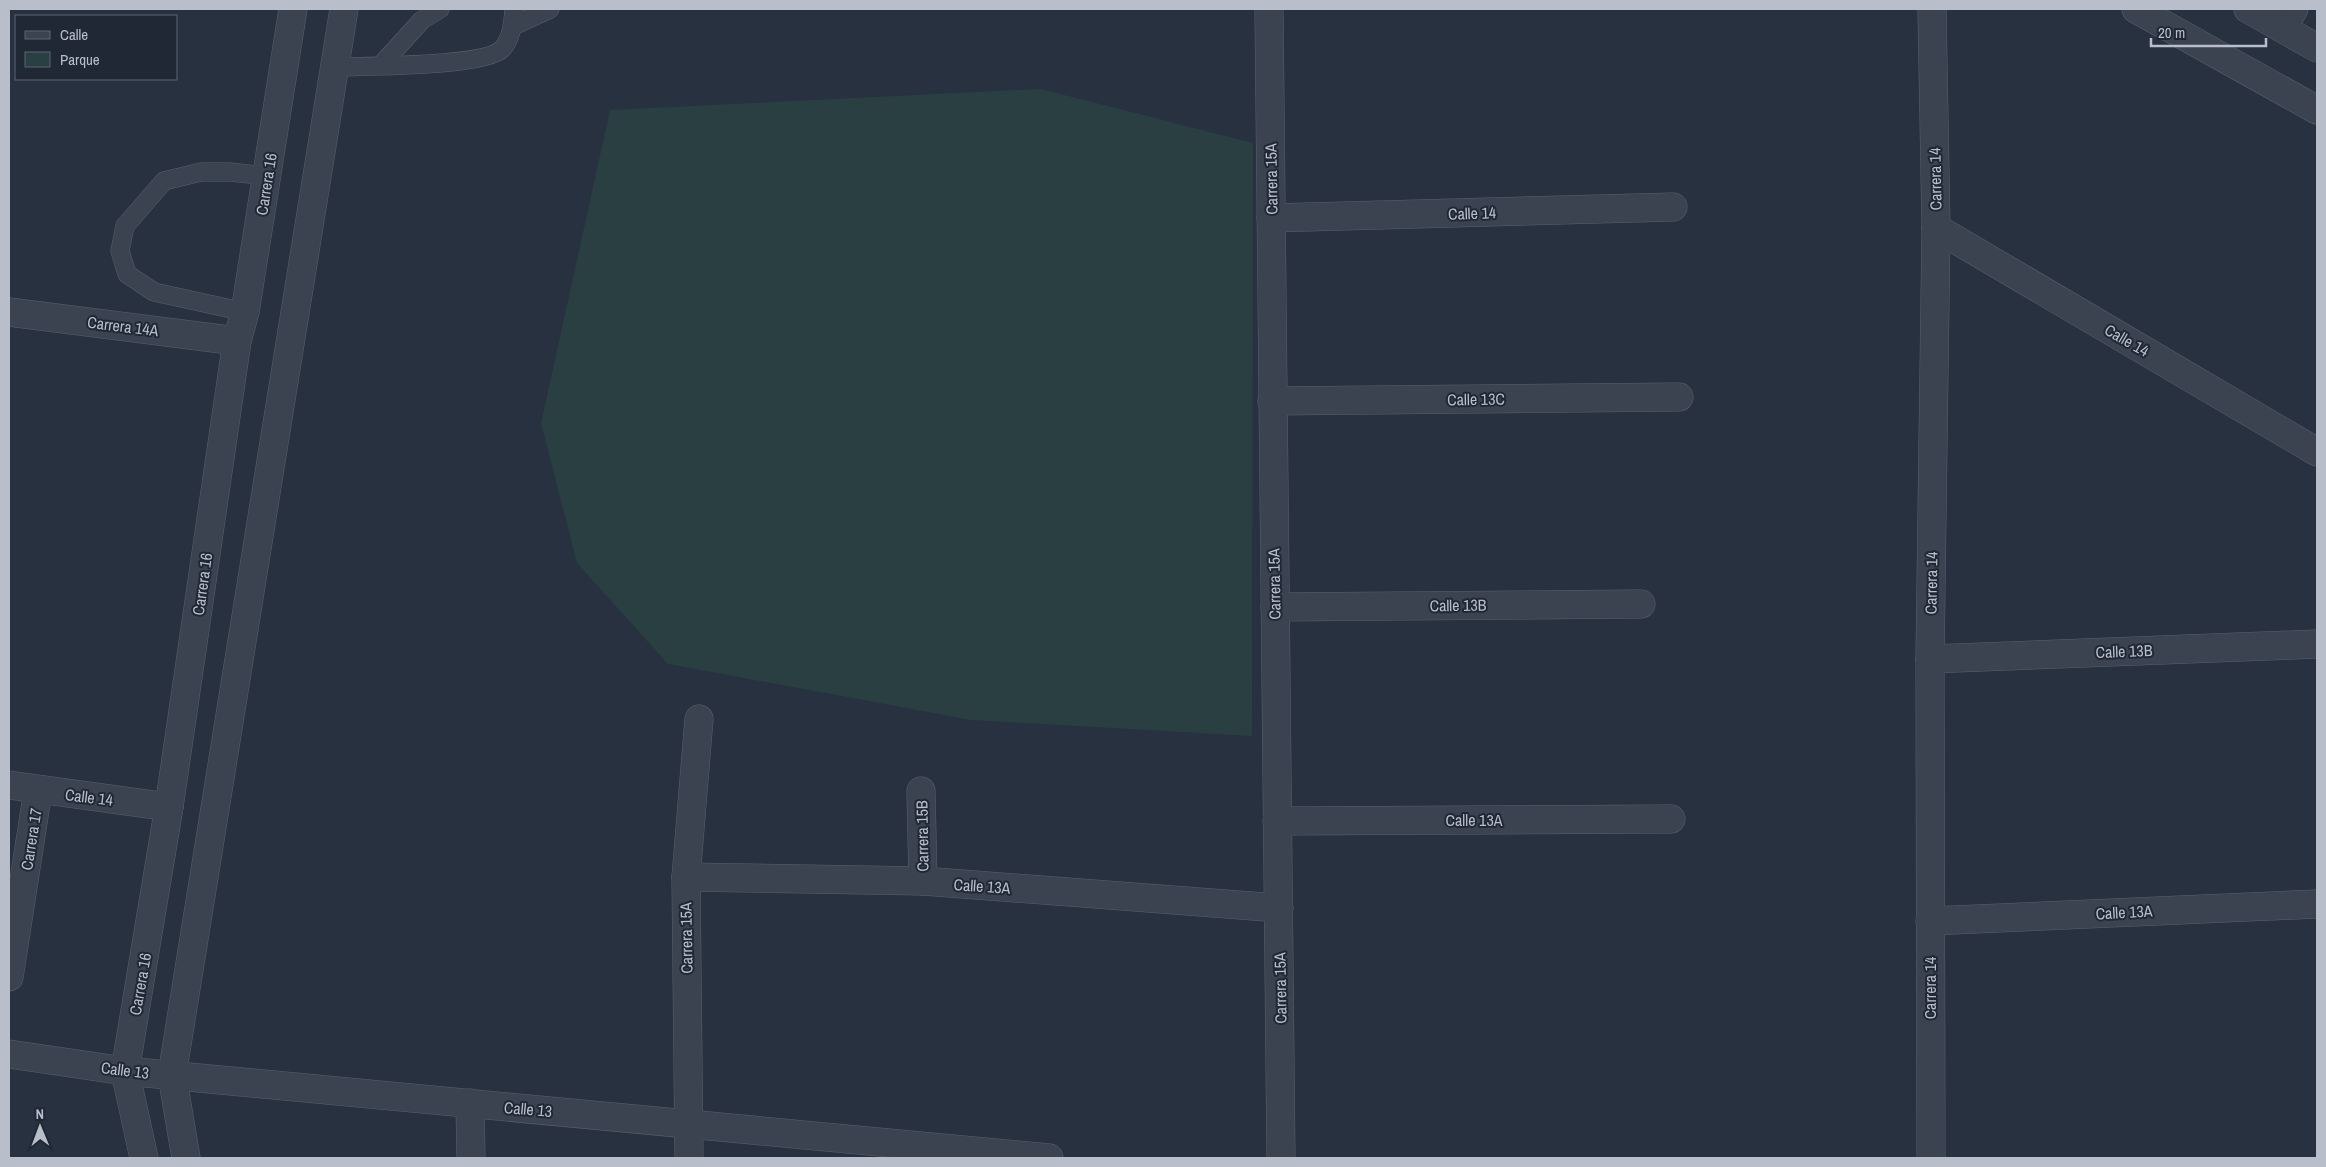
<svg xmlns="http://www.w3.org/2000/svg" width="2326" height="1167" viewBox="0 0 2326 1167" font-family="'Archivo Narrow',sans-serif">
  <rect width="100%" height="100%" fill="#273140"/>
  <polygon fill="#2a3f42" points="1041,89 1253,143 1252,736 971,720 668,664 577,563 541,423 610,110"/>
  <g fill="none" stroke-linecap="round" stroke-linejoin="round">
    <defs>
      <g id="service">
        <polyline points="513,26 550,9"/>
        <polyline points="381,65 422,20 440,9"/>
        <path d="M335,67C365,66 484,67 502,49C512,39 513,21 514,9"/>
        <polyline points="245,312 154,292 127,274 120,251 125,226 164,181 201,172 230,172 267,176"/>
      </g>
      <g id="minor">
        <polyline points="1269,9 1281,1158"/>
        <polyline points="2282,28 2294,9"/>
        <polyline points="1271,218 1673,207"/>
        <polyline points="1936,228 2317,452"/>
        <polyline points="9,312 237,341"/>
        <polyline points="1272,401 1679,397"/>
        <polyline points="1275,607 1641,604"/>
        <polyline points="1930,659 2317,644"/>
        <polyline points="9,785 169,807"/>
        <polyline points="921,791 923,881"/>
        <polyline points="1277,821 1671,819"/>
        <polyline points="686,877 923,881 1279,908"/>
        <polyline points="1930,921 2317,904"/>
        <polyline points="9,977 38,790"/>
        <polyline points="9,1054 125,1071 1049,1158"/>
        <polyline points="470,1103 471,1158"/>
        <polyline points="144,1158 125,1071 169,807 237,341 245,312 293,9"/>
        <polyline points="186,1158 172,1075 344,9"/>
        <polyline points="689,1158 686,877 699,719"/>
        <polyline points="1931,1158 1930,659 1936,228 1932,9"/>
      </g>
      <g id="tertiary">
        <polyline points="2136,9 2317,110"/>
        <polyline points="2248,9 2317,48"/>
      </g>
    </defs>
    <use href="#service" stroke="#59616d" stroke-width="19"/>
    <use href="#minor" stroke="#59616d" stroke-width="29"/>
    <use href="#tertiary" stroke="#59616d" stroke-width="29"/>
    <use href="#service" stroke="#3b4350" stroke-width="18"/>
    <use href="#minor" stroke="#3b4350" stroke-width="28"/>
    <use href="#tertiary" stroke="#3b4350" stroke-width="28"/>
  </g>
  <g text-anchor="middle" dominant-baseline="central" stroke-width="4" stroke-linejoin="round" paint-order="stroke">
    <g font-size="16" fill="#b8beca" stroke="#202835">
      <text transform="translate(1271 179) rotate(-91)">Carrera 15A</text>
      <text transform="translate(1935 179) rotate(-91)">Carrera 14</text>
      <text transform="translate(266 184) rotate(-81)">Carrera 16</text>
      <text transform="translate(1472 213) rotate(-2)">Calle 14</text>
      <text transform="translate(123 326) rotate(7)">Carrera 14A</text>
      <text transform="translate(2127 340) rotate(30)">Calle 14</text>
      <text transform="translate(1476 399) rotate(-1)">Calle 13C</text>
      <text transform="translate(1931 583) rotate(-89)">Carrera 14</text>
      <text transform="translate(202 584) rotate(-82)">Carrera 16</text>
      <text transform="translate(1274 584) rotate(-91)">Carrera 15A</text>
      <text transform="translate(1458 605) rotate(-1)">Calle 13B</text>
      <text transform="translate(2124 651) rotate(-2)">Calle 13B</text>
      <text transform="translate(89 797) rotate(7)">Calle 14</text>
      <text x="1474" y="820">Calle 13A</text>
      <text transform="translate(922 836) rotate(-91)">Carrera 15B</text>
      <text transform="translate(31 839) rotate(-81)">Carrera 17</text>
      <text transform="translate(982 886) rotate(4)">Calle 13A</text>
      <text transform="translate(2124 912) rotate(-3)">Calle 13A</text>
      <text transform="translate(686 938) rotate(-91)">Carrera 15A</text>
      <text transform="translate(140 984) rotate(-80)">Carrera 16</text>
      <text transform="translate(1280 988) rotate(-91)">Carrera 15A</text>
      <text transform="translate(1930 988) rotate(-90)">Carrera 14</text>
      <text transform="translate(125 1070) rotate(7)">Calle 13</text>
      <text transform="translate(528 1109) rotate(5)">Calle 13</text>
    </g>
  </g>
  <rect width="2326" height="1167" fill="none" stroke="#b8beca" stroke-width="20"/>
  <rect x="15" y="15" width="162" height="65" fill="#202835" stroke="#5d6471"/>
  <rect x="25" y="31" width="25" height="8" fill="#3b4350" stroke="#5d6471"/>
  <text x="60" y="40" font-size="15" fill="#b8beca">Calle</text>
  <rect x="25" y="52" width="25" height="15" fill="#2a3f42" stroke="#5d6471"/>
  <text x="60" y="65" font-size="15" fill="#b8beca">Parque</text>
  <g transform="translate(40 1127) rotate(359)" stroke="#202835" stroke-width="4" paint-order="stroke">
  <path d="M0-4L9 19L0 12L-9 19Z" fill="#b8beca"/>
  <text y="-8" font-size="14" font-weight="bold" text-anchor="middle" fill="#b8beca">N</text>
  </g>
  <path d="M2151 38v8h115v-8" fill="none" stroke="#b8beca" stroke-width="2.5"/>
  <text x="2158" y="38" font-size="15" fill="#b8beca" stroke="#202835" stroke-width="4" paint-order="stroke">20 m</text>
</svg>
